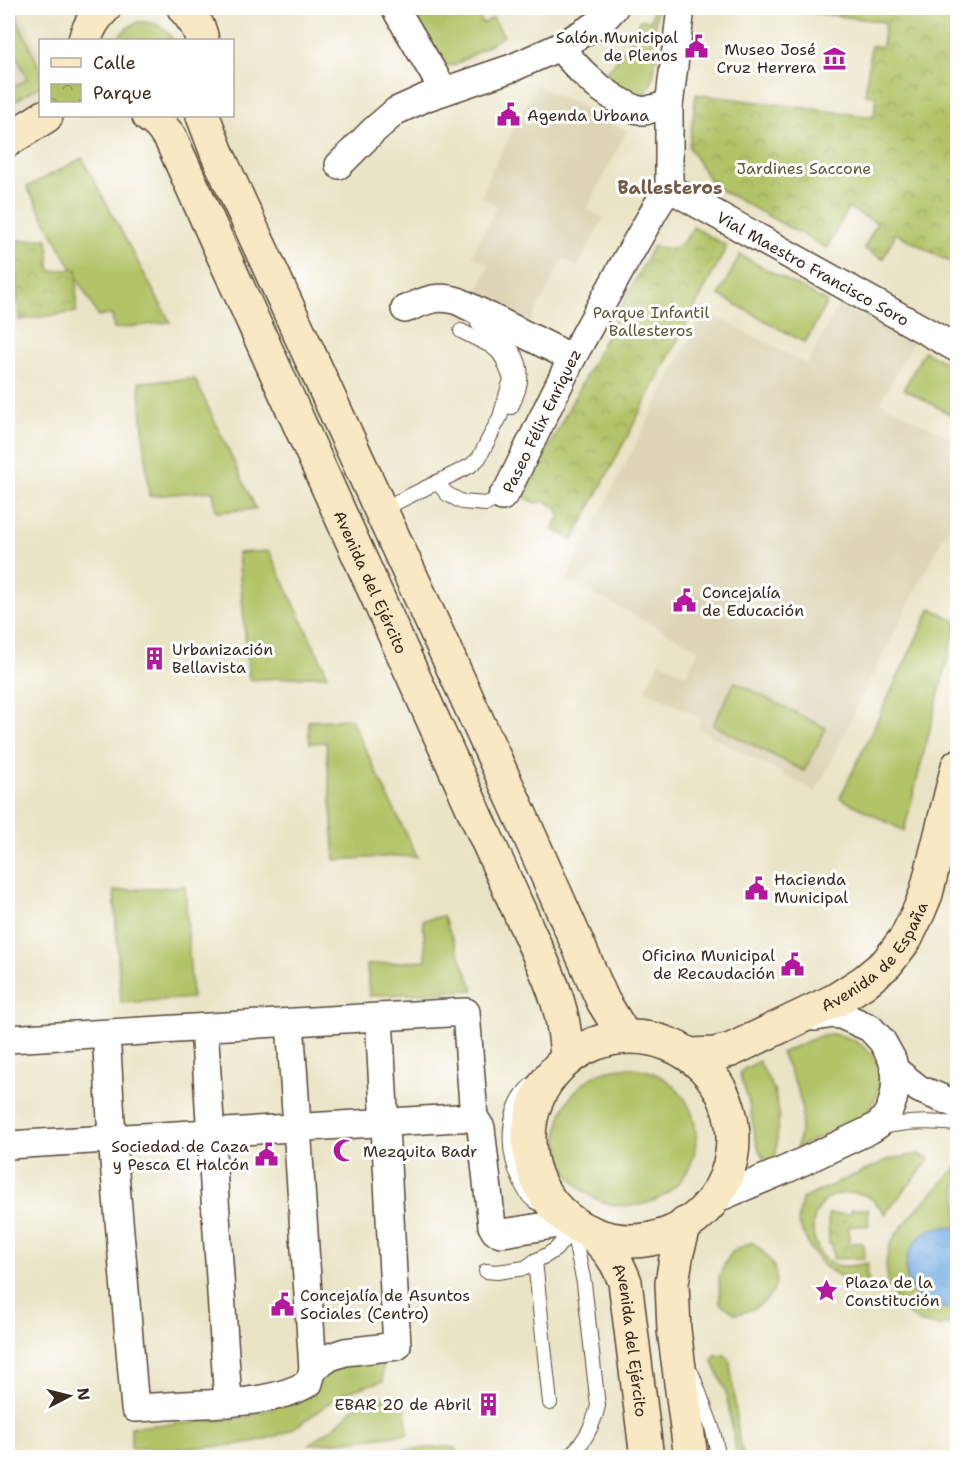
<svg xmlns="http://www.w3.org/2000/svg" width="965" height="1465" viewBox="0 0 965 1465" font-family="'Shantell Sans',sans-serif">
  <defs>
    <pattern id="park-crowns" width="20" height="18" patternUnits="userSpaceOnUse" patternTransform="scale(1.5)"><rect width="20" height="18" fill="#b2c367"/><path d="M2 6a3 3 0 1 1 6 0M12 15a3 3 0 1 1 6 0" fill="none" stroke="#929f54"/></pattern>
    <pattern id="water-ripples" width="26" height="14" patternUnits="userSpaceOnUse" patternTransform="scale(1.5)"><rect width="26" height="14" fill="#74ace3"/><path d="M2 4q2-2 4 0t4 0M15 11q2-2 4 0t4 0" fill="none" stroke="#608cb7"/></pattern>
  </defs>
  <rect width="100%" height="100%" fill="#fff"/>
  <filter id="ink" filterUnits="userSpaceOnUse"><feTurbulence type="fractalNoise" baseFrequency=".0167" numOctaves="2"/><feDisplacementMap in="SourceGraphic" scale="12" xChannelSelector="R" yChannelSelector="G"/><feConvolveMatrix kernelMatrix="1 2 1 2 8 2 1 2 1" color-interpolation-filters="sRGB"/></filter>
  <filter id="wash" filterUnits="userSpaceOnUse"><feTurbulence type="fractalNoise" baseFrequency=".008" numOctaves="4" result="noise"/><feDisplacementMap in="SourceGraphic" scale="24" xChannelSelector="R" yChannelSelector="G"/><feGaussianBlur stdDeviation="1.35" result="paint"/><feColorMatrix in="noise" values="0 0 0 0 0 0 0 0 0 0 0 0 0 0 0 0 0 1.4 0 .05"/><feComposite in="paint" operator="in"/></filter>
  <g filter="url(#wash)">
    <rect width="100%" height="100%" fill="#eae4c6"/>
    <g fill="#dcd4b4">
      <polygon points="8,8 20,8 40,53 40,101 8,122"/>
      <polygon points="536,85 573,103 627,131 587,209 604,218 578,267 563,259 529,325 474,297 490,265 472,255 497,206 481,197 490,174"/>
      <polygon points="839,303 913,341 881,402 957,441 957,510 865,690 816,792 698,729 701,718 645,690 660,661 686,675 699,649 566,580 704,310 807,364"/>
    </g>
    <g fill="#b2c367" stroke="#767642" stroke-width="1.5">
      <polygon points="8,8 12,8 40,69 40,86 8,105 8,91 27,79 8,36"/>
      <polygon points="398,8 473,8 483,24 493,18 504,36 455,65 441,66"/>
      <path d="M653,8H657L652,53L657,52C653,72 655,92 633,101L603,76C620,59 630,41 640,20H651Z"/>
      <path d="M138,22C154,21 165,26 173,40H117C122,31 128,27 138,22Z"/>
      <polygon points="82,158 170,322 114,329 112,315 98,316 27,187"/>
      <polygon points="740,255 827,302 805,343 719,295"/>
      <polygon points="924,351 957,369 957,377 955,382 957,383 957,418 904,389"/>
      <polygon points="195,379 256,509 216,512 213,491 149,496 139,382"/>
      <polygon points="269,551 328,675 249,680 238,553"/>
      <polygon points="931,608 957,622 904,831 840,798"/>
      <polygon points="735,682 826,728 804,771 713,725"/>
      <polygon points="351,719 417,857 398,856 335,860 326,742 310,743 308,721"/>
      <polygon points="185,886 192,998 121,1003 114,891"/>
      <polygon points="443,916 474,990 369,996 367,965 426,960 423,920"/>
      <path d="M832,1034C864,1039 889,1062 876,1096C873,1105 865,1116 857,1121C852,1125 845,1127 840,1129C825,1135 811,1141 797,1148C799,1137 802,1126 802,1115C802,1093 790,1072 781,1053L822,1035Z"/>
      <path d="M759,1061L774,1090L779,1112L776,1155L774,1159L768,1160L764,1159C752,1140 754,1121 748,1100C746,1091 741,1082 740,1073L744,1069Z"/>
      <circle cx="627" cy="1137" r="69"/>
      <path d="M919,1154L930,1159L885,1214C880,1208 876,1201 869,1197C864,1194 858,1193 851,1193C818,1192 804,1223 819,1251C822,1258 828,1263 836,1265C846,1268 858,1265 868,1263L866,1272L872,1291L838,1275L823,1266L810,1248L798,1222L802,1199L890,1159Z"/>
      <path d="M957,1167V1228C909,1218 884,1285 931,1304C942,1308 946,1309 957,1308V1324L938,1326L919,1322L900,1307L889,1287L886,1265L889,1247L897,1233L916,1210Z"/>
      <path d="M752,1242C762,1251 775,1261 776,1276C778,1298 754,1311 736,1314L720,1303L719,1277L724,1265L732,1252Z"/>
      <polygon points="725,1355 730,1361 740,1447 746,1457 737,1457 726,1392 713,1362 715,1356"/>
      <path d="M382,1357L383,1381C370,1385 356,1388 343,1394C323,1405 307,1422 286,1432C243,1451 177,1447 131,1448V1427L244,1418L270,1409L332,1371L353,1361Z"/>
      <polygon points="404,1396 408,1434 308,1445 335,1426 362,1401 370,1398"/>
      <polygon points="445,1447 455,1448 462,1457 309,1457"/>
    </g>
    <g fill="url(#park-crowns)" stroke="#767642" stroke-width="1.5">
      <polygon points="778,8 957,8 957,266 896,233 883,259 864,249 877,223 848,208 827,248 713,186 689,147 696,94 874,117 876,96 865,95 871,46 882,47 885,22"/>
      <path d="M693,227L727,246L573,540L552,529L559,518V511L552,505L544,501L536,503L523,497L653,246C675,253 683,246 693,227Z"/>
      <polygon points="48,239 50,271 77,269 76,312 19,320 13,241"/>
      <polygon points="851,1209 868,1209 869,1226 849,1226 849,1243 863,1243 864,1258 833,1259 832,1244 829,1244 828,1214 851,1214"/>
    </g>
    <path fill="url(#water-ripples)" stroke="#586b80" stroke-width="1.5" d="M942,1227L957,1228V1308C944,1309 932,1308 921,1300C898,1282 903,1245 928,1231C932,1229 937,1228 942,1227Z"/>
  </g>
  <g filter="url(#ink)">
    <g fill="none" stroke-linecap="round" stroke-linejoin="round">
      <defs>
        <g id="lane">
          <path d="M478,324C515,345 533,365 511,407"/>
          <polyline points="437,482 447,494 462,502 486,504 502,497"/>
          <polyline points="381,510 470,466 479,458 500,417 511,379 503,359 498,352 491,346 461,331"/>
          <path d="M551,1076C542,1079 532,1083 526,1090C506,1114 507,1152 520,1180C527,1197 534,1206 554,1206"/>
          <path d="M878,1128C904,1121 931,1121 958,1124"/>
          <polyline points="535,1261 550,1403"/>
          <polyline points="486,1271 497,1272 525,1268 535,1261 547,1255 556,1249 567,1236 571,1222"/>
          <polyline points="692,1374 712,1427 719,1458"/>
          <path d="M567,1458C583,1445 593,1426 598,1406L584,1283L571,1222"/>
        </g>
        <g id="street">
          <polyline points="395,8 444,91"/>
          <polyline points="559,47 581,71 596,85 616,99 635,109 644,111 659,107 669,106"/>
          <polyline points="339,165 373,131 396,111 427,97 512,68 559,47 601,22 614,8"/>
          <path id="s1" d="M669,188L958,349"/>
          <path d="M405,309C426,301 436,294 458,301L572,358"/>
          <path id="s2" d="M502,497L507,491L572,358L626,260L657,206L669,188V106L681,8"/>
          <polyline points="807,1016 815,1017 833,1014 841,1015 870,1028 882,1041 892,1059 895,1070 919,1089 958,1105"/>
          <polyline points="291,1036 313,1369 330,1357 345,1352 397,1346 379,1017 466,1012 474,1117"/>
          <polyline points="8,1039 379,1017"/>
          <polyline points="205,1042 228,1403"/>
          <path d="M107,1049L112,1138L135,1408C158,1407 181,1405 205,1404C241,1402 277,1401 309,1383L313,1369"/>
          <polyline points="8,1145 474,1117 481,1128 492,1226 495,1231 501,1233 509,1232 571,1222"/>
          <path d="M707,1205L718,1198L787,1169L870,1130C874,1127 879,1125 882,1121C894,1108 897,1087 895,1070"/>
        </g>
        <g id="secondary">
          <path d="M184,8C192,17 200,27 202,40"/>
          <path d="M85,40C88,27 95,17 104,8"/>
          <path id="s3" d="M149,116L158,123L170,137L544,966C559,1000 565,1022 567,1060"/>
          <polyline points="203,116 217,153 520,814 603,1001 625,1037"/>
          <polyline points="8,140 46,116"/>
          <circle cx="631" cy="1139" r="102"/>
          <path id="s4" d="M691,1055L715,1054L731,1050L836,1000L864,982L887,963L906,938L919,911L926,894L958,766"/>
          <polyline points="685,1224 677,1252 672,1283 674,1330 691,1458"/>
          <path id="s5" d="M590,1232C608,1249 616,1258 625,1282L647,1458"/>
        </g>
      </defs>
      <use href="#lane" stroke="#554637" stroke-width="16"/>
      <use href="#street" stroke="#554637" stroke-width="30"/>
      <use href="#secondary" stroke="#554637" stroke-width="36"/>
      <use href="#lane" stroke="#fff" stroke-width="14"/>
      <use href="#street" stroke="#fff" stroke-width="27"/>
      <use href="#secondary" stroke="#f8e8c3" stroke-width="33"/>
    </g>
  </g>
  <defs>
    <symbol id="civic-bare" viewBox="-9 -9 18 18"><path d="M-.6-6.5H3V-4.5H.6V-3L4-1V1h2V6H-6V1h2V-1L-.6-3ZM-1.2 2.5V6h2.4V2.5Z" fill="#b5179e" stroke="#fff" stroke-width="2.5" paint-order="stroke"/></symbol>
    <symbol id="museum-bare" viewBox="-9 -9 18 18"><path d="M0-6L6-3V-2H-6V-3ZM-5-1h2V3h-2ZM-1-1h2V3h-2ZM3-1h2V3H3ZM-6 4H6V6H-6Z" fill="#b5179e" stroke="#fff" stroke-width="2.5" paint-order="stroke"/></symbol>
    <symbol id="building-bare" viewBox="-9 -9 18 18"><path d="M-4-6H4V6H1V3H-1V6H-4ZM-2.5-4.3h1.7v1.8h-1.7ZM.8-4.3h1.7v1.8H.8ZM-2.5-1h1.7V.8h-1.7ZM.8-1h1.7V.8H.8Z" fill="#b5179e" stroke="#fff" stroke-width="2.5" paint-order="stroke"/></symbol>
    <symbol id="mosque-bare" viewBox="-9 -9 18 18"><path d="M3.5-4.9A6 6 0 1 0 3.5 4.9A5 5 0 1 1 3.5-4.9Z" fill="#b5179e" stroke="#fff" stroke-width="2.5" paint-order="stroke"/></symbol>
    <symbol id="sight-bare" viewBox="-9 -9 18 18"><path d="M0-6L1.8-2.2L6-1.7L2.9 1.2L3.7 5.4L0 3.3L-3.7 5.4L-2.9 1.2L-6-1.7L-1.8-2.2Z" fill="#b5179e" stroke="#fff" stroke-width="2.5" paint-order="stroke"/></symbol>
  </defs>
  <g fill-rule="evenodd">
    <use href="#civic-bare" x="680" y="30" width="33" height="33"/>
    <use href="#museum-bare" x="818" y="42" width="33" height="33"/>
    <use href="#civic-bare" x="492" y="98" width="33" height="33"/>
    <use href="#civic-bare" x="668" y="584" width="33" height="33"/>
    <use href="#building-bare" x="138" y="642" width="33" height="33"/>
    <use href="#civic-bare" x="740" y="872" width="33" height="33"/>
    <use href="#civic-bare" x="776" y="948" width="33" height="33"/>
    <use href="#mosque-bare" x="328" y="1134" width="33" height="33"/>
    <use href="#civic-bare" x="250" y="1138" width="33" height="33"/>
    <use href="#sight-bare" x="810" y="1274" width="33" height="33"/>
    <use href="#civic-bare" x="266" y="1288" width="33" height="33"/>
    <use href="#building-bare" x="472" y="1388" width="33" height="33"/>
  </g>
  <g text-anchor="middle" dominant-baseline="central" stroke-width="6" stroke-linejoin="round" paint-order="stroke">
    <g font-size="16" fill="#3b2a1e" stroke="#fff" text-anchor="start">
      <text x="678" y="37" text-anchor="end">Salón Municipal<tspan x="678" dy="18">de Plenos</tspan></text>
      <text x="816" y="49" text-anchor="end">Museo José<tspan x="816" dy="18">Cruz Herrera</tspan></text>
      <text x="527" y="115">Agenda Urbana</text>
      <text x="702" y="592">Concejalía<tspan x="702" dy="18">de Educación</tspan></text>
      <text x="172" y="649">Urbanización<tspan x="172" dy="18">Bellavista</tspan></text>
      <text x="774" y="879">Hacienda<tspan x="774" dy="18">Municipal</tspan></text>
      <text x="775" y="955" text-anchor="end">Oficina Municipal<tspan x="775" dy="18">de Recaudación</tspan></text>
      <text x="249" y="1146" text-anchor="end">Sociedad de Caza<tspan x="249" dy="18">y Pesca El Halcón</tspan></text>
      <text x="363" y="1151">Mezquita Badr</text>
      <text x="845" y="1282">Plaza de la<tspan x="845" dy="18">Constitución</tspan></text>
      <text x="300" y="1295">Concejalía de Asuntos<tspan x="300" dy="18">Sociales (Centro)</tspan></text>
      <text x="471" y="1404" text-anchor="end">EBAR 20 de Abril</text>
    </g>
    <g font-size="16" fill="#5f5834" stroke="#fff">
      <text x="804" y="168">Jardines Saccone</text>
      <text x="651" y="312">Parque Infantil<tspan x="651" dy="18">Ballesteros</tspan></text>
    </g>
    <g font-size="16" fill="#3b2a1e" stroke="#fff">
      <text stroke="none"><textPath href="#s1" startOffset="165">Vial Maestro Francisco Soro</textPath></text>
      <text stroke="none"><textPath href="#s2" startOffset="86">Paseo Félix Enriquez</textPath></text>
      <text stroke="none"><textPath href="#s3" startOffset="518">Avenida del Ejército</textPath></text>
      <text stroke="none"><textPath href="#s4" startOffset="216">Avenida de España</textPath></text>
      <text stroke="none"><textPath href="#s5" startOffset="120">Avenida del Ejército</textPath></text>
    </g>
    <g font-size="18" font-weight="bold" fill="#755b46" stroke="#fff">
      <text x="670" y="188">Ballesteros</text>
    </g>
  </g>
  <rect width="965" height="1465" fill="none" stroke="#fff" stroke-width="30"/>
  <rect x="39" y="39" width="195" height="78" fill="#ffffff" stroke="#b1aaa5" stroke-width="1.5"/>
  <rect x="51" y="58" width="30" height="9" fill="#f8e8c3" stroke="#b1aaa5" stroke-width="1.5"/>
  <text x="93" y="69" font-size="18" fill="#3b2a1e">Calle</text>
  <rect x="51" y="84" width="30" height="18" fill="url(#park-crowns)" stroke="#b1aaa5" stroke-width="1.5"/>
  <text x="93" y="99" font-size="18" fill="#3b2a1e">Parque</text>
  <g transform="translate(69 1396) rotate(83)" stroke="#ffffff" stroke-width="4.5" paint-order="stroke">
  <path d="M0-4.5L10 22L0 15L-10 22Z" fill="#3b2a1e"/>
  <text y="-9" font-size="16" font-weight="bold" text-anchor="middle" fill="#3b2a1e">N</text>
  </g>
</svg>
